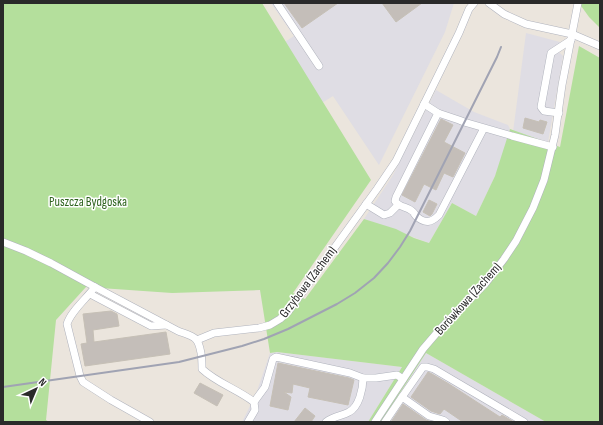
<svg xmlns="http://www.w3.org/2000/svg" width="603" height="425" viewBox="0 0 603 425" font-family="'Sofia Sans Condensed',sans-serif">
  <rect width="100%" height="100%" fill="#ebe5dd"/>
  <g fill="#dfdde4">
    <polygon points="271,3 454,3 445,32 379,165 333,96 303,115 265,55 294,36"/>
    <polygon points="526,33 560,42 559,52 563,56 548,142 513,132"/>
    <polygon points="436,90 474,112 508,125 510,129 502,157 495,176 476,216 452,203 429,243 364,219 393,175"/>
    <polygon points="277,352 402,367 368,422 242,422 256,394 270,353"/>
    <polygon points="426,353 546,422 381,422"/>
  </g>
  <g fill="#b4df9c">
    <polygon points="3,3 262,3 371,180 293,293 305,299 364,219 396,229 414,238 429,243 452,203 476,216 495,176 510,129 560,147 579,46 600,58 600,422 546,422 426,353 381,422 368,422 402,367 277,352 270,353 260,290 172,293 86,287 56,320 46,420 49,422 3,422"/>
    <polygon points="579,3 600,3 600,28 589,17"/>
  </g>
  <g fill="#c4beb9" stroke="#c6c0b6">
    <polygon points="284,3 338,3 302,28"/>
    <polygon points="382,3 422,3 396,22"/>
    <polygon points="525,118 539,122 540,120 547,122 543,134 523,128"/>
    <polygon points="441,119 453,125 444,142 465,153 453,177 444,173 436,190 424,184 415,202 402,195"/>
    <polygon points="429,200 437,204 432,214 430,216 423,212"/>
    <polygon points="111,311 117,314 119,326 93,330 94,342 166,332 170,354 85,366 81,344 87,343 83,314"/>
    <polygon points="278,363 349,378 354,380 348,405 308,397 310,388 293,384 292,393 284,392 291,397 288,410 270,406"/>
    <polygon points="428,372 432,374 449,384 500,417 502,415 514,422 463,422 444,409 440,414 431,411 411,397"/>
    <polygon points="200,383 223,395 217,406 194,393"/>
    <polygon points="403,404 426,420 432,422 391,422"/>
    <polygon points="305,408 315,416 311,422 294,422"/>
  </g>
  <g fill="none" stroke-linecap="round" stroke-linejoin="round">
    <defs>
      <g id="minor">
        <polyline points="277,3 319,66"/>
        <polyline points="489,3 504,14 526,24 572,34 600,46"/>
        <polyline points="424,104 438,113"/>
        <polyline points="559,113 544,111 541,107 551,53 571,40"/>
        <path d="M484,128L439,215C431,223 425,224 416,216C415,215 413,211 412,211C406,206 400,208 395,201L396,197L438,113L459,120L464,122L509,135L512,136L553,147"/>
        <polyline points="366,204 384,215 390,213 398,205"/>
        <path d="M3,242L26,251L51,263L95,287L178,331C194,337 198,336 201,353C202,359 202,364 202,369C217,383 237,389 254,402L255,410L248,422"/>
        <path d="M95,287C86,299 71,311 67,324L80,376L83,382L111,400L150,422"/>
        <polyline points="90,294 151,326 166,325"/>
        <polyline points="197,340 214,333 259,328 270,325 280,319 288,312 377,189 396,161 459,33 469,9 474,3"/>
        <polyline points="254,402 265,387 273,359 276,357 350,373 363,378 376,378 397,375 403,379"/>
        <path d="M326,422C334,416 342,416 349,412C359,407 363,389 363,378"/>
        <polyline points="375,422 423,349 441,328 485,284 504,259 516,241 533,208 544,180 555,135 562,85 578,3"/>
        <polyline points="385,422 402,397"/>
        <polyline points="446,422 443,420 429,416 402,397 423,367 427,367 434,369 524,422"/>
      </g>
    </defs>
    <use href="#minor" stroke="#b0b3bd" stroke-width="8"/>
    <use href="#minor" stroke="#fff" stroke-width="7"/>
    <polyline stroke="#a0a3b3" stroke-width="2" points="3,387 179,362 242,346 264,339 288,329 337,304 355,293 374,278 388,263 400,247 410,231 497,57 501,47"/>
  </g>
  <g text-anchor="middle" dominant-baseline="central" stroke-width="3" stroke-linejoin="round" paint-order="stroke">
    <g font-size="13" fill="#2e631e" stroke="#fff">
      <text x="88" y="202">Puszcza Bydgoska</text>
    </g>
    <g font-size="13" fill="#2a2a2a" stroke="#fff">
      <text transform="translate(308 282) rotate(-53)">Grzybowa (Zachem)</text>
      <text transform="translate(468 299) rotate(-48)">Borówkowa (Zachem)</text>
    </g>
  </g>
  <rect width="603" height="425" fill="none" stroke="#2a2a2a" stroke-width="8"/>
  <g transform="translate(36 389) rotate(44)" stroke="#ffffff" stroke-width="3" paint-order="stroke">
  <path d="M0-3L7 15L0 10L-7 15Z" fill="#2a2a2a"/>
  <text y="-6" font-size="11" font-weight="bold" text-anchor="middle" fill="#2a2a2a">N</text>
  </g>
</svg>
